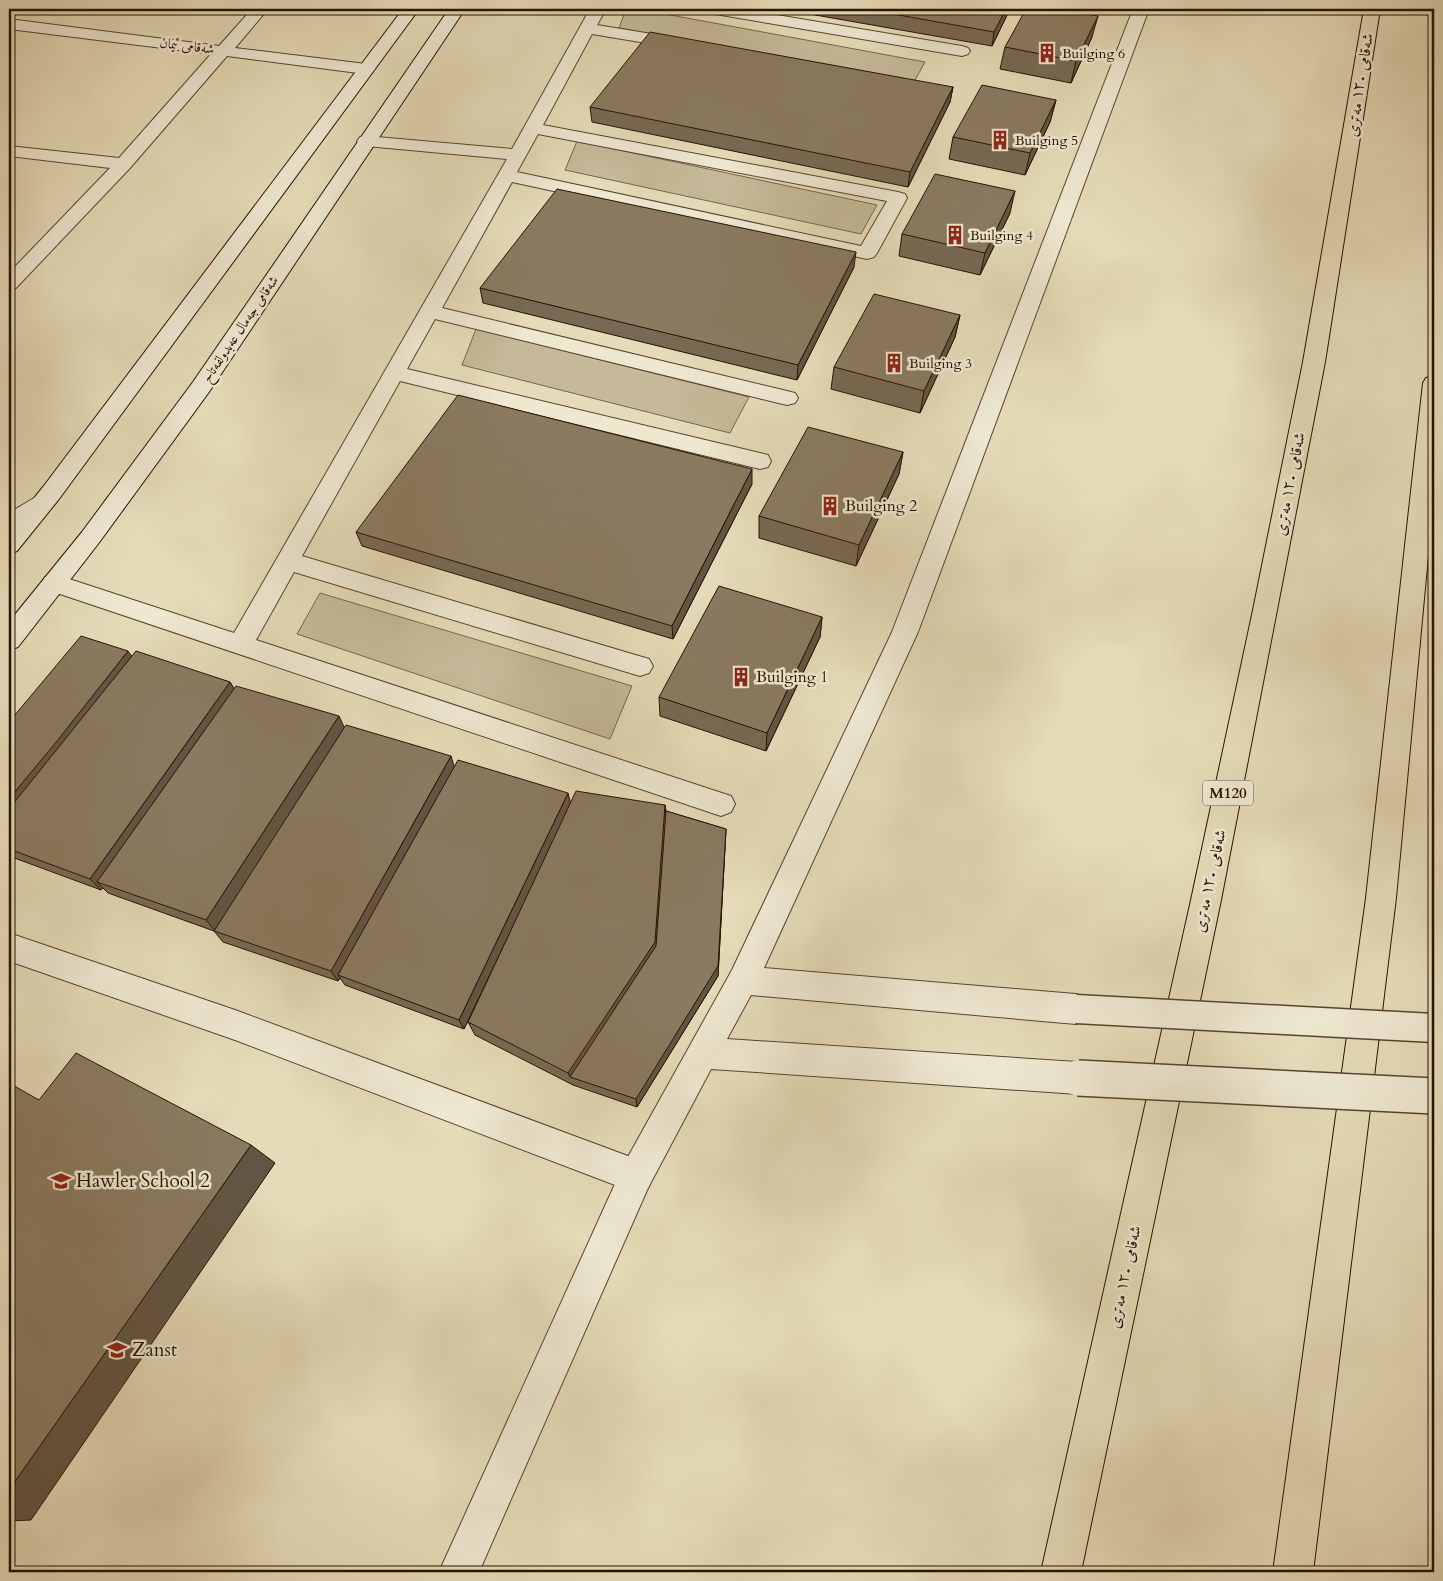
<svg xmlns="http://www.w3.org/2000/svg" width="1443" height="1581" viewBox="0 0 1443 1581" font-family="Cardo,Amiri,serif">
  <rect width="100%" height="100%" fill="#e5dbb8"/>
  <filter id="stains"><feTurbulence type="fractalNoise" baseFrequency=".004" numOctaves="4"/><feColorMatrix values="0 0 0 0 .2 0 0 0 0 .09 0 0 0 0 .02 0 0 0 .5 -.17"/></filter>
  <radialGradient id="worn" r=".72"><stop offset=".6" stop-color="#630" stop-opacity="0"/><stop offset="1" stop-color="#630" stop-opacity=".3"/></radialGradient>
  <g fill="#c5b999" stroke="#76654d">
    <polygon points="626,9 638,9 925,62 914,82 619,28"/>
    <polygon points="577,141 877,205 861,234 565,170"/>
    <polygon points="476,329 749,397 730,433 462,365"/>
    <polygon points="320,593 632,686 610,739 297,634"/>
  </g>
  <g fill="none" stroke-linecap="round" stroke-linejoin="round">
    <defs>
      <polygon id="service" points="44,492 50,494 52,498 50,502 15,525 9,527 9,513"/>
      <g id="minor">
        <polygon points="252,9 268,9 235,48 366,64 372,65 374,69 372,73 366,74 227,56 130,168 16,288 9,290 9,273 110,168 9,156 9,146 119,158 211,54 9,29 9,19 219,46"/>
        <path d="M590,9H606L597,25L682,39L688,41L690,44L688,47L682,49L592,34L543,125L898,192L905,194L907,198L877,253L874,257L867,259L512,182L442,308L787,391L795,393L798,398L795,403L787,405L435,319L407,369L760,453L768,455L771,461L768,467L760,469L400,381L302,556L649,659L653,666L649,673L640,676L294,572L256,640L731,796L735,804L731,812L721,816L45,589L42,583L45,577L54,574L234,633L507,159L366,146L360,145L357,141L360,137L366,136L512,149ZM538,134L887,201L861,246L517,172Z"/>
        <polygon points="707,9 741,9 962,46 968,48 970,51 968,54 962,56 715,14 709,12"/>
        <polygon points="9,933 235,1010 636,1159 648,1164 653,1176 648,1188 636,1193 235,1040 9,961"/>
      </g>
      <polygon id="tertiary" points="1133,9 1149,9 918,632 764,968 1076,994 1087,999 1091,1009 1087,1019 1076,1024 751,995 727,1039 1078,1062 1089,1067 1094,1078 1089,1089 1078,1094 711,1069 648,1188 479,1572 439,1572 624,1164 732,970 892,632"/>
      <g id="secondary">
        <polygon points="403,9 419,9 59,499 17,551 9,554 9,529 43,487"/>
        <polygon points="449,9 465,9 209,392 98,544 18,647 9,650 9,622 82,532 193,382"/>
      </g>
      <g id="motorway">
        <polygon points="1364,9 1380,9 1325,362 1277,610 1221,900 1081,1572 1041,1572 1191,900 1253,610 1303,362"/>
        <polygon points="1434,376 1434,492 1396,898 1313,1572 1273,1572 1366,898 1423,383 1426,378"/>
      </g>
    </defs>
    <use href="#service" stroke="#57442f" stroke-width="2"/>
    <use href="#minor" stroke="#57442f" stroke-width="2"/>
    <use href="#tertiary" stroke="#57442f" stroke-width="2"/>
    <use href="#secondary" stroke="#281101" stroke-width="2"/>
    <use href="#motorway" stroke="#281101" stroke-width="2"/>
    <use href="#service" fill="#eee8d1" fill-rule="evenodd"/>
    <use href="#minor" fill="#eee8d1" fill-rule="evenodd"/>
    <use href="#tertiary" fill="#eee8d1" fill-rule="evenodd"/>
    <use href="#secondary" fill="#eee8d1" fill-rule="evenodd"/>
    <use href="#motorway" fill="#e5dbb8" fill-rule="evenodd"/>
    <defs>
      <polyline id="tertiary-bridge-far1" points="1076,1009 1434,1028"/>
      <polyline id="tertiary-bridge" points="1078,1078 1434,1096"/>
    </defs>
    <use href="#tertiary-bridge-far1" stroke="#57442f" stroke-width="31" stroke-linecap="butt"/>
    <use href="#tertiary-bridge" stroke="#57442f" stroke-width="38" stroke-linecap="butt"/>
    <use href="#tertiary-bridge-far1" stroke="#eee8d1" stroke-width="28"/>
    <use href="#tertiary-bridge" stroke="#eee8d1" stroke-width="35"/>
  </g>
  <g fill="#776953" stroke="#281101">
    <polygon points="781,9 1010,9 992,46"/>
    <polygon points="1092,37 1071,83 1000,69 1005,47"/>
    <polygon points="953,87 950,102 908,187 592,122 590,107"/>
    <polygon points="1056,100 1050,122 1025,175 949,159 953,137"/>
    <polygon points="1010,213 980,275 899,256 902,234"/>
    <polygon points="854,267 797,380 483,303 480,288"/>
    <polygon points="960,315 955,337 920,413 831,389 834,367"/>
    <polygon points="903,452 899,474 856,566 759,538 759,516"/>
    <polygon points="752,484 673,639 362,546 356,532"/>
    <polygon points="822,617 820,637 766,751 660,716 659,697"/>
    <polygon points="132,656 230,682 234,689 344,728 455,767 570,803 665,805 666,811 726,829 718,976 637,1107 573,1085 475,1035 468,1022 485,985 464,1029 345,985 340,978 338,981 223,942 214,931 108,893 103,888 101,890 9,856 9,722"/>
  </g>
  <g fill="#615543" stroke="#281101">
    <polygon points="1006,9 1010,9 992,46 994,32"/>
    <polygon points="1098,16 1092,37 1071,83 1076,61"/>
    <polygon points="953,87 950,102 908,187 910,172"/>
    <polygon points="1056,100 1050,122 1025,175 1030,153"/>
    <polygon points="1015,191 1010,213 980,275 985,253"/>
    <polygon points="856,252 854,267 797,380 798,365"/>
    <polygon points="960,315 955,337 920,413 924,391"/>
    <polygon points="903,452 899,474 856,566 859,545"/>
    <polygon points="752,469 752,484 673,639 672,626"/>
    <polygon points="822,617 820,637 766,751 767,733"/>
    <polygon points="128,651 137,664 9,827 9,799"/>
    <polygon points="230,682 238,695 97,882 103,888 101,890 90,879"/>
    <polygon points="339,716 345,729 215,931 206,920"/>
    <polygon points="451,756 455,769 338,975 340,978 338,981 331,971"/>
    <polygon points="568,793 571,805 464,1029 459,1020"/>
    <polygon points="665,805 667,823 657,957 570,1077 568,1073"/>
    <polygon points="726,829 718,976 637,1107 636,1099"/>
    <polygon points="251,1145 275,1163 31,1520 9,1521 9,1490"/>
  </g>
  <g fill="#8a7a60" stroke="#281101">
    <polygon points="865,9 1006,9 994,32"/>
    <polygon points="1026,9 1060,9 1098,16 1076,61 1005,47"/>
    <polygon points="650,32 953,87 910,172 590,107"/>
    <polygon points="982,85 1056,100 1030,153 953,137"/>
    <polygon points="935,174 1015,191 985,253 902,234"/>
    <polygon points="557,189 856,252 798,365 480,288"/>
    <polygon points="874,294 960,315 924,391 834,367"/>
    <polygon points="458,395 752,469 672,626 356,532"/>
    <polygon points="808,427 903,452 859,545 759,516"/>
    <polygon points="719,586 822,617 767,733 659,697"/>
    <polygon points="81,636 128,651 57,741 9,799 9,722"/>
    <polygon points="136,651 230,682 90,879 9,849 9,809"/>
    <polygon points="236,686 339,716 206,920 97,882"/>
    <polygon points="346,725 451,756 331,971 214,931"/>
    <polygon points="458,760 568,793 459,1020 338,975"/>
    <polygon points="576,791 665,805 655,942 568,1073 468,1022"/>
    <polygon points="666,811 726,829 718,966 636,1099 570,1077 656,946"/>
    <polygon points="76,1053 251,1145 9,1490 9,1083 39,1100"/>
  </g>
  <defs>
    <symbol id="building-bare" viewBox="-9 -9 18 18"><path d="M-4-6H4V6H1V3H-1V6H-4ZM-2.5-4.3h1.7v1.8h-1.7ZM.8-4.3h1.7v1.8H.8ZM-2.5-1h1.7V.8h-1.7ZM.8-1h1.7V.8H.8Z" fill="#8f2418" stroke="#eee8d1" stroke-width="2.5" paint-order="stroke"/></symbol>
    <symbol id="school-bare" viewBox="-9 -9 18 18"><path d="M0-5L7-2L0 1L-7-2ZM-4 1L0 2.5L4 1V4Q0 6-4 4Z" fill="#8f2418" stroke="#eee8d1" stroke-width="2.5" paint-order="stroke"/></symbol>
  </defs>
  <g fill-rule="evenodd">
    <use href="#building-bare" x="1033" y="39" width="28" height="28"/>
    <use href="#building-bare" x="986" y="126" width="28" height="28"/>
    <use href="#building-bare" x="941" y="221" width="28" height="28"/>
    <use href="#building-bare" x="880" y="349" width="28" height="28"/>
    <use href="#building-bare" x="816" y="492" width="28" height="28"/>
    <use href="#building-bare" x="727" y="663" width="28" height="28"/>
    <use href="#school-bare" x="47" y="1167" width="28" height="28"/>
    <use href="#school-bare" x="103" y="1336" width="28" height="28"/>
  </g>
  <g text-anchor="middle" dominant-baseline="central" stroke-width="5" stroke-linejoin="round" paint-order="stroke">
    <g font-size="14" fill="#281101" stroke="#eee8d1">
      <text transform="translate(187 46) rotate(7)">شەقامی ئیمان</text>
      <text transform="translate(240 329) rotate(-56)">شەقامی جەمال عەبدولفەتاح</text>
    </g>
    <g font-size="14" fill="#281101" stroke="#eee8d1" text-anchor="start">
      <text x="1062" y="53">Builging 6</text>
      <text x="1015" y="140">Builging 5</text>
      <text x="970" y="235">Builging 4</text>
      <text x="909" y="363">Builging 3</text>
    </g>
    <rect fill="#eee8d1" stroke="#63523f" stroke-width="1" x="1203" y="780.5" width="50" height="25" rx="4"/>
    <g font-size="15" font-weight="bold" fill="#281101">
      <text x="1228" y="793">M120</text>
    </g>
    <g font-size="16" fill="#281101" stroke="#eee8d1">
      <text transform="translate(1360 85) rotate(-81)">شەقامی ١٢٠ مەتری</text>
      <text transform="translate(1290 484) rotate(-79)">شەقامی ١٢٠ مەتری</text>
      <text transform="translate(1210 881) rotate(-78)">شەقامی ١٢٠ مەتری</text>
      <text transform="translate(1125 1277) rotate(-78)">شەقامی ١٢٠ مەتری</text>
    </g>
    <g font-size="16" fill="#281101" stroke="#eee8d1" text-anchor="start">
      <text x="845" y="506">Builging 2</text>
      <text x="756" y="677">Builging 1</text>
    </g>
    <g font-size="19" fill="#281101" stroke="#eee8d1" text-anchor="start">
      <text x="76" y="1181">Hawler School 2</text>
      <text x="132" y="1350">Zanst</text>
    </g>
  </g>
  <rect width="1443" height="1581" fill="none" stroke="#e5dbb8" stroke-width="30"/>
  <rect x="10" y="10" width="1423" height="1561" fill="none" stroke="#281101" stroke-width="2.5"/>
  <rect x="15" y="15" width="1413" height="1551" fill="none" stroke="#281101"/>
  <rect width="100%" height="100%" filter="url(#stains)"/>
  <rect width="100%" height="100%" fill="url(#worn)"/>
</svg>
